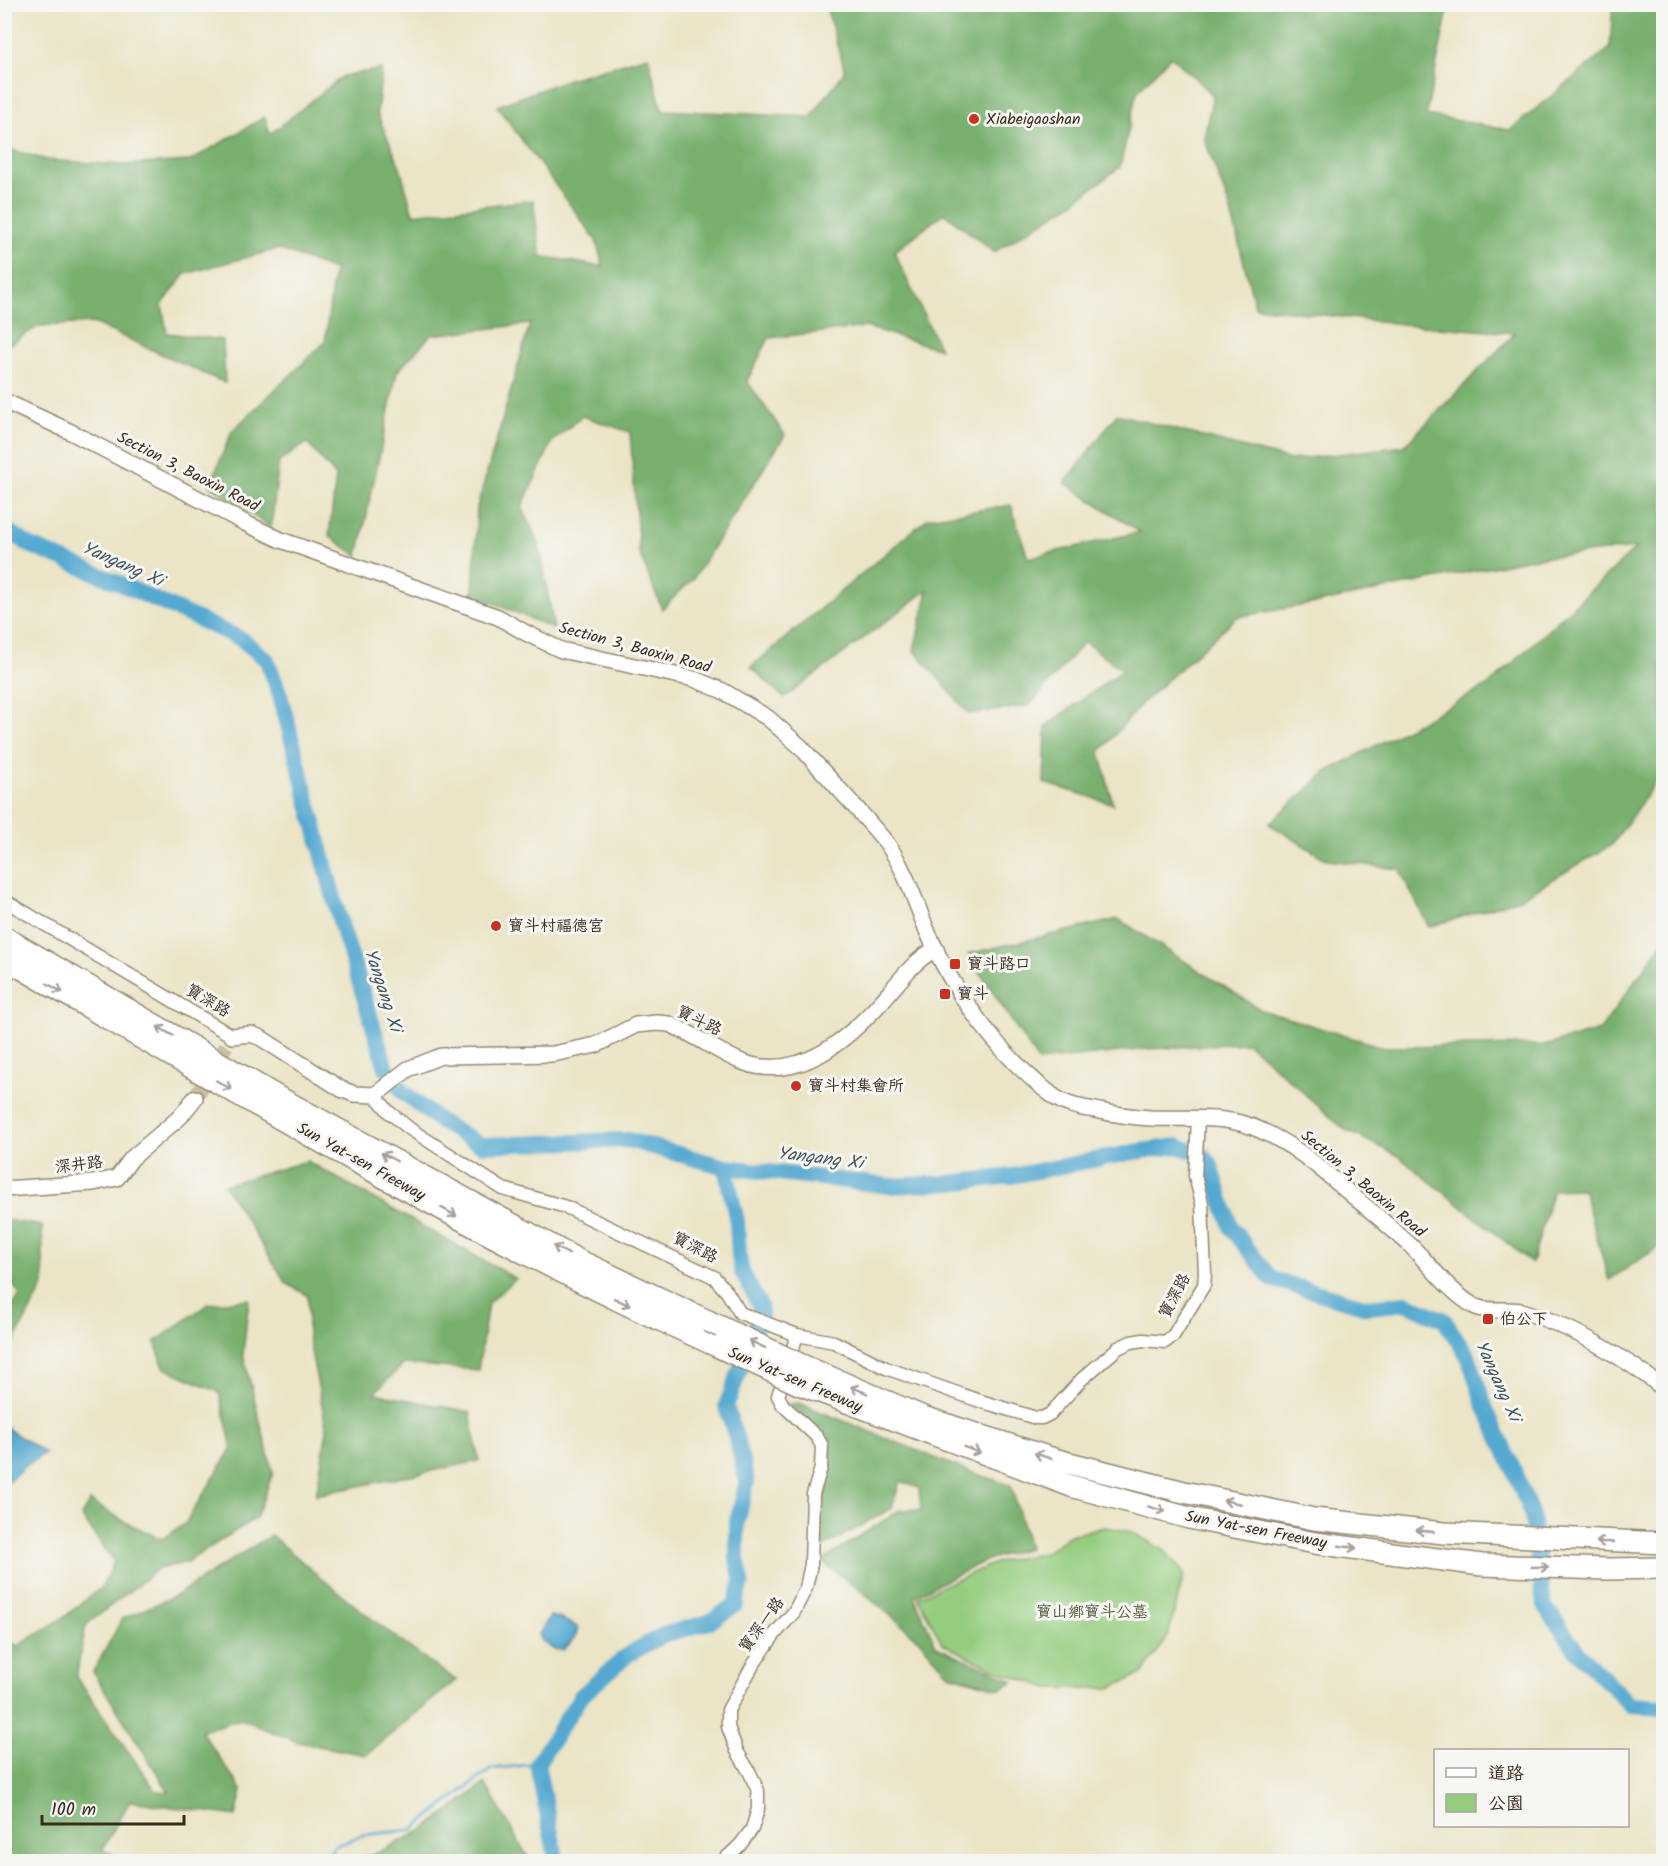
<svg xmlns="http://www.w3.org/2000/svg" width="1668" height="1866" viewBox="0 0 1668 1866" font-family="Kalam,'LXGW WenKai TC',sans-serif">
  <rect width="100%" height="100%" fill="#f6f6f2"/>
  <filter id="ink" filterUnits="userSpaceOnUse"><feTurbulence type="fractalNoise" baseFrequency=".0167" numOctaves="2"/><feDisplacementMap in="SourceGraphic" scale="12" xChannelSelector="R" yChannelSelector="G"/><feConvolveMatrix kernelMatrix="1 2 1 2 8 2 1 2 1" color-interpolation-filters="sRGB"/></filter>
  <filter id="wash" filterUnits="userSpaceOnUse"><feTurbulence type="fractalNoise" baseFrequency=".008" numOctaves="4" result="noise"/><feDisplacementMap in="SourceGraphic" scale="24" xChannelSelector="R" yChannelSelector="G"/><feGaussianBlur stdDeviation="1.35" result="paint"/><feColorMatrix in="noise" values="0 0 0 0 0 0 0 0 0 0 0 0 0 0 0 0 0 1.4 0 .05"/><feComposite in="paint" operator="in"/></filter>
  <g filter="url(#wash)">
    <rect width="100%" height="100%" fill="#ebe4c6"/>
    <polygon fill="#95cd80" stroke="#687c4f" stroke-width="1.5" points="1105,1527 1132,1532 1165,1551 1184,1574 1168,1636 1142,1674 1110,1688 1048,1688 993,1669 942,1643 918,1597 997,1562 1045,1553 1070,1535"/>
    <g fill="#78b06e" stroke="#5a6d46" stroke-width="1.5">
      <polygon points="845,4 1449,5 1426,115 1510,130 1610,48 1613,5 1663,5 1663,771 1612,845 1519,899 1429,927 1399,869 1327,860 1269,824 1326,772 1489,685 1636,548 1536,558 1322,602 1237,617 1141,704 1100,752 1113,804 1044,783 1046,726 1123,670 1084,642 1029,706 969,714 914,650 928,590 784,698 751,667 928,518 1011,505 1028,558 1140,532 1065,483 1117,414 1291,460 1404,446 1515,333 1411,325 1255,307 1230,208 1204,138 1213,95 1171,56 1137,92 1120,167 1070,205 994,252 944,213 894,252 940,349 866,327 769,338 747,381 785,435 693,579 662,609 639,552 630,432 582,416 552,442 522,507 539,544 554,629 473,594 477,507 530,324 431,335 397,372 358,556 329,536 336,476 307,443 279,462 271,528 210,485 232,431 325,342 334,270 278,249 185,274 162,305 167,333 223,340 225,383 93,323 39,326 5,347 5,148 47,160 123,165 190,161 265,117 270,134 343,76 382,69 377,113 400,167 413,214 533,200 541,256 603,267 596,240 497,106 566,80 648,56 662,110 811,117 845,71 826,7"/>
      <polygon points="1118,919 1261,1010 1382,1047 1547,1045 1600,1030 1663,942 1663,1244 1609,1280 1583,1189 1553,1190 1532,1263 1398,1156 1344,1129 1248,1043 1148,1049 1038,1061 968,954"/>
      <polygon points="307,1161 516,1279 488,1303 478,1370 404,1364 374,1393 470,1412 479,1461 316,1495 327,1430 308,1337 308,1296 286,1283 224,1185"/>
      <polygon points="5,1220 42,1226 44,1285 5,1358 5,1318 20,1295 5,1272"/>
      <path d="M249,1299L243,1354L273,1473L256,1518L187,1562L158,1569L86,1625L76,1677L156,1791L169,1792L93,1672L122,1619L175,1596L271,1535C330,1586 391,1637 456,1680L366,1755L297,1742L241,1719L201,1731L242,1791L236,1816L130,1801L102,1850L129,1861H5V1640L18,1646L63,1618L102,1587L114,1562L81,1516L90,1501L127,1523L162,1539L185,1524L232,1448L219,1392L164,1368L155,1342L208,1304Z"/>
      <polygon points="799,1403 970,1472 1011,1485 1029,1548 989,1559 914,1596 936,1646 1014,1681 1000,1689 949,1674 917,1638 865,1594 821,1561 900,1510 921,1510 919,1488 900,1481 892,1508 820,1549 818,1522 828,1484 830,1439 788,1404"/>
      <polygon points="485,1783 530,1861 352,1861 383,1850 425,1829"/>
    </g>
    <g fill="#55a9d0" stroke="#486a77" stroke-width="1.5">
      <polygon points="5,1427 45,1453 24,1467 7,1482 5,1478"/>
      <path d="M550,1616L559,1618L578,1627L575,1638L563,1650C552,1650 543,1645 539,1634Z"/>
    </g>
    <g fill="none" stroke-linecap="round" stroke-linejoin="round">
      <g stroke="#55a9d0" stroke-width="3">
        <polyline points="4,5 25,4"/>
        <polyline points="321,1862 335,1846 363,1835 412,1830 491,1769 537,1764"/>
      </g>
      <g stroke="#55a9d0" stroke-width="16">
        <polyline points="4,528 29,545 121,584 241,639 267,660 280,695 340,921 386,1067 403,1092 442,1123 482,1145 628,1140 725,1167 890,1186 950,1183 1012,1176 1134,1152 1178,1146 1201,1154 1210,1163 1231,1227 1271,1279 1367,1307 1406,1303 1444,1320 1468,1356 1485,1407 1513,1468 1532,1516 1544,1605 1576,1650 1630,1705 1664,1707"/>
        <polyline points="557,1862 537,1764 581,1696 629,1654 663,1635 709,1622 735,1605 742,1582 737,1559 737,1522 747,1481 736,1437 726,1406 761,1315 760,1306 742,1272 739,1256 737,1221 725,1167"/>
      </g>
    </g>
  </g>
  <g filter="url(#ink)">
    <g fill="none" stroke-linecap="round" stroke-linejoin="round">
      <polyline stroke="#c8bfa4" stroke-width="15" stroke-dasharray="15 8" stroke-linecap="butt" points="195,1098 232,1036"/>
      <defs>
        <g id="minor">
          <polyline points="4,900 232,1036"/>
          <polyline points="375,1095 389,1112 410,1129 503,1189 566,1207 714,1277 727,1292 740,1313 797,1335 834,1342 886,1368 977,1400 1036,1418 1042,1418 1050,1414 1082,1379 1118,1348 1131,1342 1143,1340 1165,1342 1173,1336 1204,1285 1205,1275 1202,1203 1195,1176 1198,1119"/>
          <polyline points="722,1862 740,1845 752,1829 758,1809 758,1791 750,1773 737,1751 728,1727 728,1710 753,1665 774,1635 794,1612 806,1588 811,1564 813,1494 821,1468 822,1446 817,1437 783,1405 778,1396 797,1335"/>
        </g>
        <g id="tertiary">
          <path d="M4,401L71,432L245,523L281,540L498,617L526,633L561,650L694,679L723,691L768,718L801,747C822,771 844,794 866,819C873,827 881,836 888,845C906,871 916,904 928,933C954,994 999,1055 1052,1095C1064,1105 1080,1108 1095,1110C1113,1114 1132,1117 1151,1118C1185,1119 1221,1115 1253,1127C1291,1142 1317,1165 1347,1191C1368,1208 1388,1225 1408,1243C1429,1263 1448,1291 1474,1306C1489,1314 1509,1307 1525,1312C1569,1325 1628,1359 1664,1389"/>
          <path d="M232,1036L251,1034L261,1038L341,1089L354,1094L375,1095L408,1069L441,1056L553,1054L596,1045L636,1025L657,1023L669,1024L680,1029C702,1039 722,1055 745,1063C801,1082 849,1038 883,1000C898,983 915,959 936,949"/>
          <polyline points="4,1189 93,1183 117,1178 132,1158 180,1117 195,1098"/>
        </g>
        <g id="motorway">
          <polyline points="4,937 278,1097 578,1260 708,1321"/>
          <path d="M4,958C206,1075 407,1197 616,1299C650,1316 685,1331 719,1347"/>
          <polyline points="806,1367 923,1417 1057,1460 1184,1492 1314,1519 1444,1533 1664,1543"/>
          <polyline points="799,1384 1071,1486 1189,1518 1315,1543 1482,1565 1607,1569 1664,1568"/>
        </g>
      </defs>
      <use href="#minor" stroke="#938772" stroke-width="15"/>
      <use href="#tertiary" stroke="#938772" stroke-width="18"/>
      <use href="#motorway" stroke="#938772" stroke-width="24"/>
      <use href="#minor" stroke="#fff" stroke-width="12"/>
      <use href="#tertiary" stroke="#fff" stroke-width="15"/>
      <use href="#motorway" stroke="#fff" stroke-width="21"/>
      <defs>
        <g id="motorway-bridge">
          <polyline points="708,1321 806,1367"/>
          <polyline points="719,1347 799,1384"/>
        </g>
      </defs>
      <use href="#motorway-bridge" stroke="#938772" stroke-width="24" stroke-linecap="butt"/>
      <use href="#motorway-bridge" stroke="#fff" stroke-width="21"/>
    </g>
    <defs><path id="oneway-shaft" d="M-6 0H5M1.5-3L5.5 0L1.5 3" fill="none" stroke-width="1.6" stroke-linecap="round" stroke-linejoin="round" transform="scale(1.5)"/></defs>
    <g stroke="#a79f9a">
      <use href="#oneway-shaft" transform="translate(55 988) rotate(30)"/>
      <use href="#oneway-shaft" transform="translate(165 1031) rotate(-150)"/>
      <use href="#oneway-shaft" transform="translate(224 1085) rotate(30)"/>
      <use href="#oneway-shaft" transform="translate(389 1157) rotate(-152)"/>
      <use href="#oneway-shaft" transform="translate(449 1212) rotate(29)"/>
      <use href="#oneway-shaft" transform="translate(561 1250) rotate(-152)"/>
      <use href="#oneway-shaft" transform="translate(622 1302) rotate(25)"/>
      <use href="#oneway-shaft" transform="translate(757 1344) rotate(-155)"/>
      <use href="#oneway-shaft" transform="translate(859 1390) rotate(-157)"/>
      <use href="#oneway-shaft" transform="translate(972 1450) rotate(20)"/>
      <use href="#oneway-shaft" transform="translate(1043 1456) rotate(-162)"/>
      <use href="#oneway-shaft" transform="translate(1232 1502) rotate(-169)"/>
      <use href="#oneway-shaft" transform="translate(1157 1509) rotate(16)"/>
      <use href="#oneway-shaft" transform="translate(1425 1531) rotate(-174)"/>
      <use href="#oneway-shaft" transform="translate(1605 1542) rotate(-179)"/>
      <use href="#oneway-shaft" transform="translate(1348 1547) rotate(8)"/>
      <use href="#oneway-shaft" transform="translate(1540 1567) rotate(2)"/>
    </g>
  </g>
  <g fill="#c8321e" stroke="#f6f6f2" stroke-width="2">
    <circle cx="974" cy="119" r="6"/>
    <circle cx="496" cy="926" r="6"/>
    <rect x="949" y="958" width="12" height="12" rx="3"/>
    <rect x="939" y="988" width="12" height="12" rx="3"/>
    <circle cx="796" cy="1086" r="6"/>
    <rect x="1482" y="1313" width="12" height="12" rx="3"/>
  </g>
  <g text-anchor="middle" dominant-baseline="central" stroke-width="6" stroke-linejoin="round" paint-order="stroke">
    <g font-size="16" fill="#3b2a1e" stroke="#f6f6f2" text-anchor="start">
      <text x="986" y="119">Xiabeigaoshan</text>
      <text x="508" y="926">寶斗村福德宮</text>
      <text x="967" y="964">寶斗路口</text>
      <text x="957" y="994">寶斗</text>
      <text x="808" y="1086">寶斗村集會所</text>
      <text x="1500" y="1319">伯公下</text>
    </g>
    <g font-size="16" fill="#3b2a1e" stroke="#f6f6f2">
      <text transform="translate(188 472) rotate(27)">Section 3, Baoxin Road</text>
      <text transform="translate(635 648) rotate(15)">Section 3, Baoxin Road</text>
      <text transform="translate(208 1001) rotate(31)">寶深路</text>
      <text transform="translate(699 1021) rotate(26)">寶斗路</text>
      <text transform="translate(361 1162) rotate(29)">Sun Yat-sen Freeway</text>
      <text transform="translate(79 1165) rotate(-7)">深井路</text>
      <text transform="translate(1363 1184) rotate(40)">Section 3, Baoxin Road</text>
      <text transform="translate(695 1248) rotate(27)">寶深路</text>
      <text transform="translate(1175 1296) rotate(-62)">寶深路</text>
      <text transform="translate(795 1380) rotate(23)">Sun Yat-sen Freeway</text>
      <text transform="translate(1256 1530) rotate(11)">Sun Yat-sen Freeway</text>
      <text transform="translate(762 1625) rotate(-54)">寶深一路</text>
    </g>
    <g font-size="16" fill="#565b3b" stroke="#f6f6f2">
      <text x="1092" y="1612">寶山鄉寶斗公墓</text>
    </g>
    <g font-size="18" font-style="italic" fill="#44565c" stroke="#f6f6f2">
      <text transform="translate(122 565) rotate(24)">Yangang Xi</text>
      <text transform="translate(382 990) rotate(72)">Yangang Xi</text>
      <text transform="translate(820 1159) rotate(7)">Yangang Xi</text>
      <text transform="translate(1497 1381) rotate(66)">Yangang Xi</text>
    </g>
  </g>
  <rect width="1668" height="1866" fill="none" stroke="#f6f6f2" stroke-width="24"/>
  <rect x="1434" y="1749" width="195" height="78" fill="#f6f6f2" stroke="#aba49d" stroke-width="1.5"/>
  <rect x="1446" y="1768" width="30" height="9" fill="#ffffff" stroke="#aba49d" stroke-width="1.5"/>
  <text x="1488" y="1779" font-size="18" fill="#3b2a1e">道路</text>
  <rect x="1446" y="1794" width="30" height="18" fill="#95cd80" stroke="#aba49d" stroke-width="1.5"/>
  <text x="1488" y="1809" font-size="18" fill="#3b2a1e">公園</text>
  <path d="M42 1815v9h142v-9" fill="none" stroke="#3b2a1e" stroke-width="3"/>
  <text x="51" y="1815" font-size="18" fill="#3b2a1e" stroke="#f6f6f2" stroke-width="4.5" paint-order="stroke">100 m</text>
</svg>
